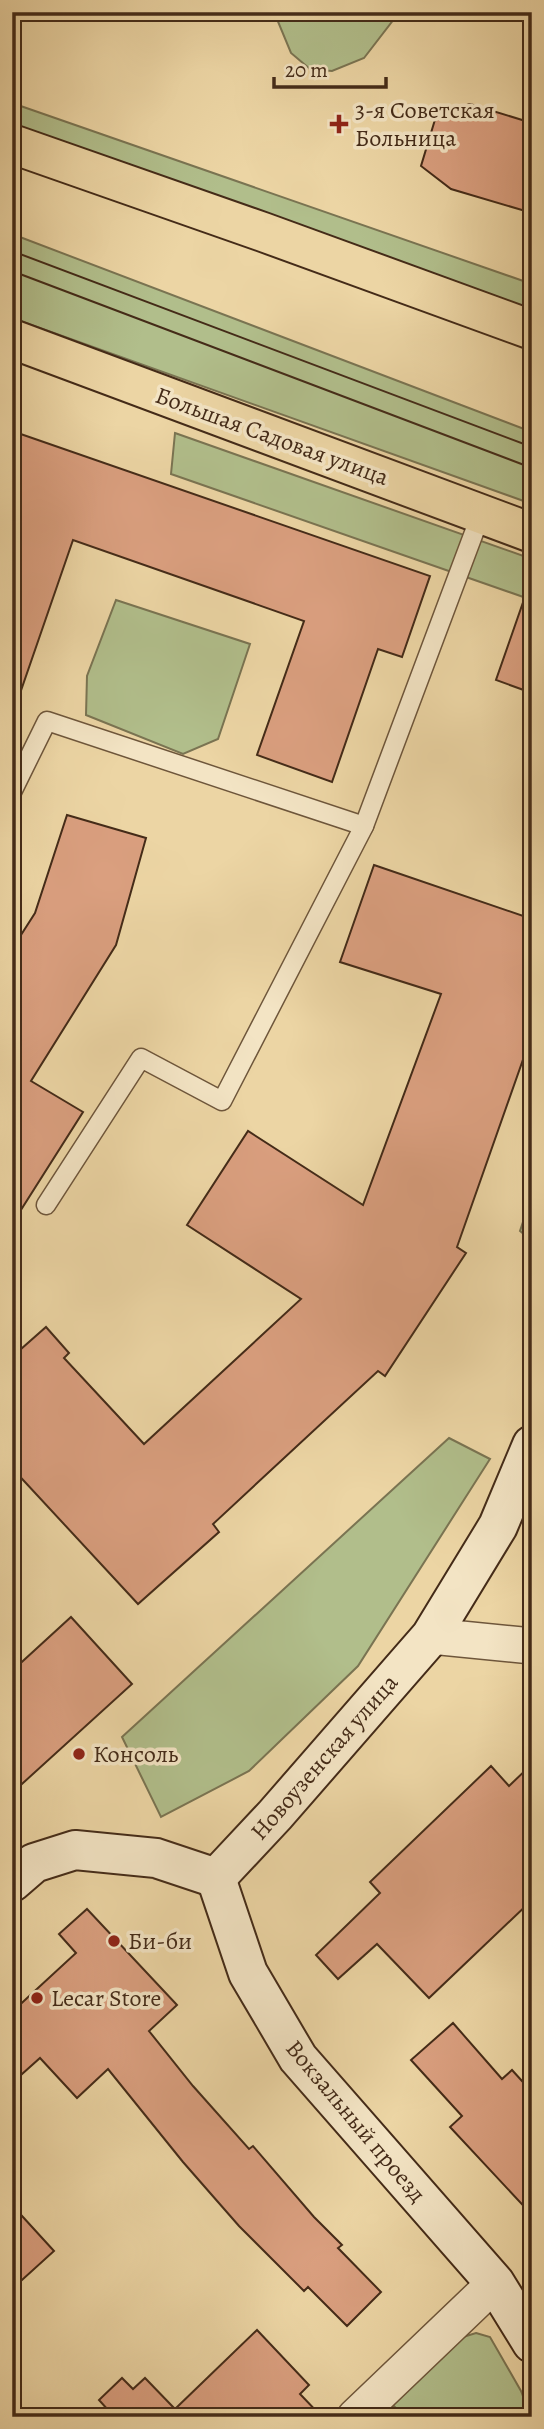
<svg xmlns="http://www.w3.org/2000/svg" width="544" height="2429" viewBox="0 0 544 2429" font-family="Alegreya,serif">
  <rect width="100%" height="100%" fill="#ecd5a4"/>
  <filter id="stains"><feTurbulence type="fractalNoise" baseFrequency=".00286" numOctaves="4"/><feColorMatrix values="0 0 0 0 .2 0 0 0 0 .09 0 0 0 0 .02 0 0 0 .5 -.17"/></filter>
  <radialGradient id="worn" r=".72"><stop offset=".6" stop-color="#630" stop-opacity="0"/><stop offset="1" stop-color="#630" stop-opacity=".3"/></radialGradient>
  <g fill="#b1be8b" stroke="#7a7452" stroke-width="2">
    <polygon points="274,12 396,12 394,19 364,58 332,71 310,69 291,53"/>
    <polygon points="12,103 532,284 532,314 12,133"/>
    <polygon points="12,234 532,432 532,504 12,318"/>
    <polygon points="175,433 532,559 532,600 171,474"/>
    <polygon points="116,600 250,644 218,739 183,754 86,715 87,676"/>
    <polygon points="532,1195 532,1241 520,1231"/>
    <polygon points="449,1438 490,1459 358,1666 249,1771 161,1817 122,1737"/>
    <polygon points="476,2333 490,2337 521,2391 531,2417 404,2417 392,2404 463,2337"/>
  </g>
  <g fill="#da9f7f" stroke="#442b18" stroke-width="2">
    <polygon points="470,104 532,123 532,213 451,189 421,166 437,113"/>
    <polygon points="12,431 430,576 402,657 378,649 332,782 257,755 304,621 73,540 17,702 12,701"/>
    <polygon points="527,591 532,592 532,693 496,680"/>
    <polygon points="67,815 146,838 116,945 31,1081 83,1112 12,1224 12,949 35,913"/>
    <polygon points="374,865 532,919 532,1034 457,1247 466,1253 385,1376 378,1371 213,1524 219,1532 138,1604 12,1468 12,1357 46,1327 69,1353 64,1358 144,1444 301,1299 187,1225 248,1131 363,1205 441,994 340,962"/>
    <polygon points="71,1617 132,1684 12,1793 12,1671"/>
    <polygon points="532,1764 532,1900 429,1998 377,1944 338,1979 316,1955 380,1893 370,1882 491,1766 509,1786"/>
    <polygon points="87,1909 177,2005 149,2031 193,2086 249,2149 253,2146 314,2217 342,2245 338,2248 381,2292 347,2326 308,2287 304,2291 239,2226 183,2162 108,2069 77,2098 40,2058 12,2083 12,2012 76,1953 59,1934"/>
    <polygon points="453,2023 502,2079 512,2070 532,2092 532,2215 450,2127 462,2116 411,2060"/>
    <polygon points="12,2205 54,2251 12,2289"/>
    <polygon points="257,2330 309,2385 300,2394 322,2417 103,2417 109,2411 99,2400 122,2378 133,2389 145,2378 175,2409"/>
  </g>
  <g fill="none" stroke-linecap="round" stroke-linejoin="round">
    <defs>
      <g id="lane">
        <polyline points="12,792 47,721 364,826"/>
        <polyline points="46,1205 141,1058 222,1101 364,826 481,514"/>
      </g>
      <g id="street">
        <polyline points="431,1636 532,1646"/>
        <polyline points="355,2417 495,2283"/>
      </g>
      <g id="secondary">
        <polyline points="216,1878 248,1973 298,2058 495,2283 532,2343"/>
        <polyline points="216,1878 275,1815 431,1636 498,1526 532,1445"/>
        <polyline points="12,1882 34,1863 75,1850 156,1858 216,1878"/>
      </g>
      <g id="primary">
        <polyline points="12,144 263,232 532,330"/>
        <polyline points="12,339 532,533"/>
      </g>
    </defs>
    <use href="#lane" stroke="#6e563b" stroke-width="21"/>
    <use href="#street" stroke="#6e563b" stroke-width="38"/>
    <use href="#secondary" stroke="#442b18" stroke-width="42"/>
    <use href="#primary" stroke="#442b18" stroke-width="42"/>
    <use href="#lane" stroke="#f3e4c4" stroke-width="18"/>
    <use href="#street" stroke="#f3e4c4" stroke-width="35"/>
    <use href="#secondary" stroke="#f3e4c4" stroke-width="38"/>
    <use href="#primary" stroke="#ecd5a4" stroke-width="38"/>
    <g stroke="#442b18" stroke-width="2">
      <polyline points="12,251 532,447"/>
      <polyline points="12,271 532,468"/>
    </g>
  </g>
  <g fill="#8f2418" stroke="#f3e4c4" stroke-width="2.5">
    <path d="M335.5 113.5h7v7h7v7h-7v7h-7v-7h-7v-7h7z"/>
    <circle cx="79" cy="1754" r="7"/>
    <circle cx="114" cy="1941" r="7"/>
    <circle cx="37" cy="1998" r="7"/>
  </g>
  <g text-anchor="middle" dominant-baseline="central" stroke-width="7" stroke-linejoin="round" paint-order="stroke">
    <g font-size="24" fill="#442b18" stroke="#f3e4c4" text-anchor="start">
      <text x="355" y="110">3-я Советская<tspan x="355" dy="28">Больница</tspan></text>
      <text x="93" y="1754">Консоль</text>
      <text x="128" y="1941">Би-би</text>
      <text x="51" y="1998">Lecar Store</text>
    </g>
    <g font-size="24" fill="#442b18" stroke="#f3e4c4">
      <text transform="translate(272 436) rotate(20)">Большая Садовая улица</text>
      <text transform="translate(324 1757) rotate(-49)">Новоузенская улица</text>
      <text transform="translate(356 2121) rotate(50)">Вокзальный проезд</text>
    </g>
  </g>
  <rect width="544" height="2429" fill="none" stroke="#ecd5a4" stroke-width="42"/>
  <rect x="14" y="14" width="516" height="2401" fill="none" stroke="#442b18" stroke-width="3.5"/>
  <rect x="21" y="21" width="502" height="2387" fill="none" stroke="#442b18" stroke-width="2"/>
  <path d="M274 77v10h112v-10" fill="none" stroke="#442b18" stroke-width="3.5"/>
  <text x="285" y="77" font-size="21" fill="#442b18" stroke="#f3e4c4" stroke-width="5" paint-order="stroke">20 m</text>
  <rect width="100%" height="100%" filter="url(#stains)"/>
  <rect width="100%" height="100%" fill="url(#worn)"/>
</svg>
